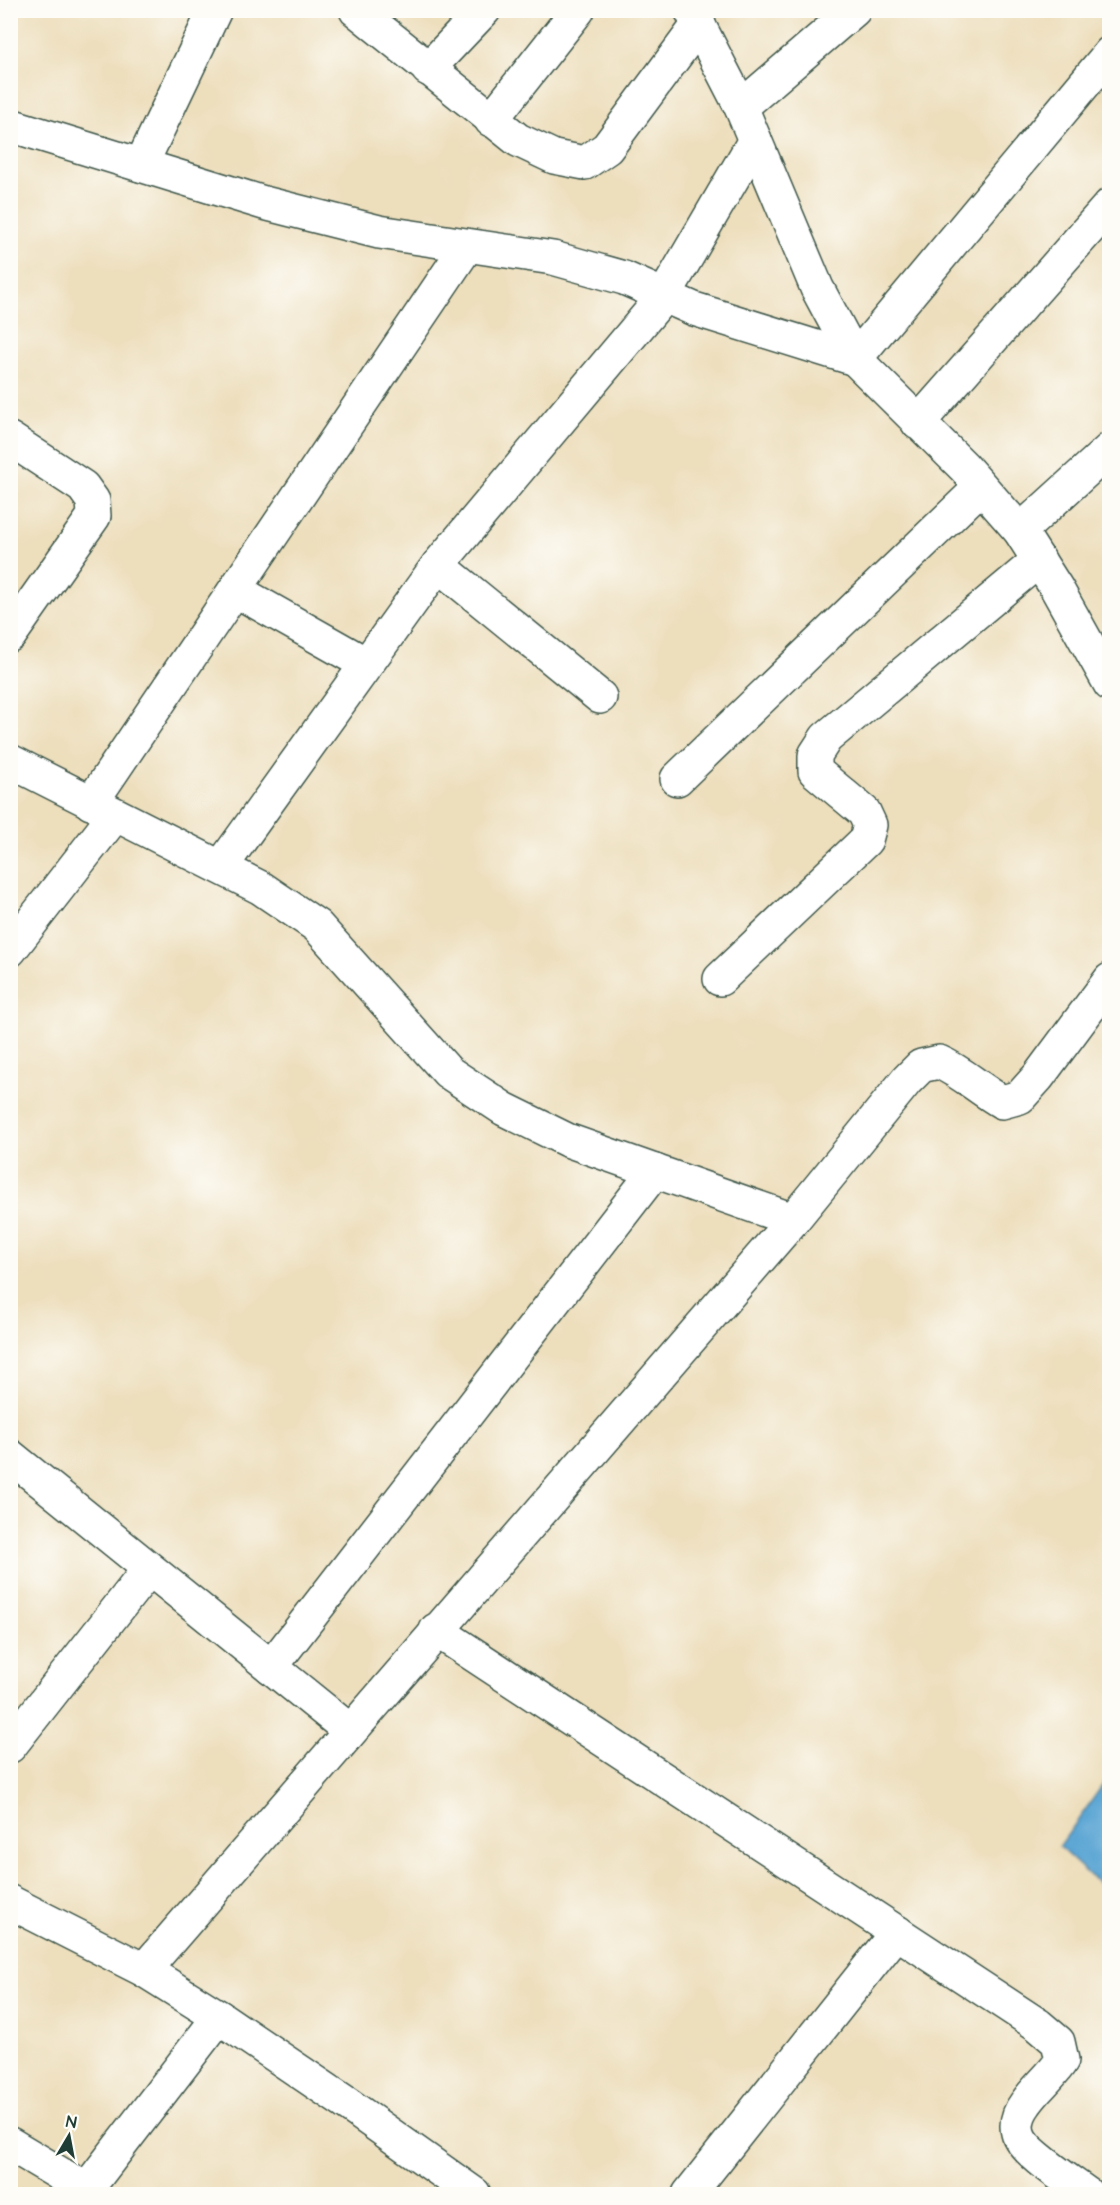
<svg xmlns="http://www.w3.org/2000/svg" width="1120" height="2205" viewBox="0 0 1120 2205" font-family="'Architects Daughter',sans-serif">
  <rect width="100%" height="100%" fill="#fdfcf7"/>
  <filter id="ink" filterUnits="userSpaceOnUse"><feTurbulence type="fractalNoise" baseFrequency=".0167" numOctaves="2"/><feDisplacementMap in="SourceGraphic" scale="12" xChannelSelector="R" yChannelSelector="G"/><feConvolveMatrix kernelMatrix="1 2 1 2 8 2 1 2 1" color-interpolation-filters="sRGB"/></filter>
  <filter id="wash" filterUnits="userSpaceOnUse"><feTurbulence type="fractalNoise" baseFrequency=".008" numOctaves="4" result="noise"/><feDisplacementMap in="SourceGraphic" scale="24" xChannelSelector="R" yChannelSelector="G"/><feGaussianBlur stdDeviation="1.35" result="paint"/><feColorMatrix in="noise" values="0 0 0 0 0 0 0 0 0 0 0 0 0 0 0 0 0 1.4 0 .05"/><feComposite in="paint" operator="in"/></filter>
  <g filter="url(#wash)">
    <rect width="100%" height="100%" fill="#eddebc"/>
    <polygon fill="#5ca6d4" stroke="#3e7284" stroke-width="1.5" points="1109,1776 1109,1893 1059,1847"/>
  </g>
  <g filter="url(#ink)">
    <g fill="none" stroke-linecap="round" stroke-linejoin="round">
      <defs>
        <g id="minor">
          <polyline points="356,10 518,140 554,157 585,163 607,148 699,24"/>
          <polyline points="691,10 741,107 817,288 855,359 964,467 1020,531 1057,589 1110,684"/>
          <polyline points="428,69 484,10"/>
          <polyline points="741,107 854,10"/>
          <polyline points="491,120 578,10"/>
          <polyline points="10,125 264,203 379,232 553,258 624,278 694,309 855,359 1110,53"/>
          <polyline points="141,165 215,10"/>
          <polyline points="918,423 1110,205"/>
          <polyline points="10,439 83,487 93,501 94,516 10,635"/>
          <polyline points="1020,531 1110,449"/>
          <polyline points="438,565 600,697"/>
          <polyline points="235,590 366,664"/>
          <polyline points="10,761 261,888 317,926 448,1072 504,1109 567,1140 793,1220"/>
          <polyline points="677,779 981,487"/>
          <polyline points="91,803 467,246"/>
          <polyline points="221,867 438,565 664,296 755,140"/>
          <polyline points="10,950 115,815"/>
          <polyline points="720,979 866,840 870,825 864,812 815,771 815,755 826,738 1039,560"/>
          <polyline points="10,1456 349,1730"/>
          <path d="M436,1630L1038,2025L1058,2042L1062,2060C1052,2076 1037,2087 1026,2103C1020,2111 1015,2122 1018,2133C1022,2151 1071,2182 1087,2194"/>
          <polyline points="271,1667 655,1171"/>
          <polyline points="10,1746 149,1569"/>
          <polyline points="10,1902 144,1970 219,2017 343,2101 474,2194"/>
          <path d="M144,1970L793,1220L907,1080L921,1066L939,1062C962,1072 979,1089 1002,1102L1020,1097L1038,1077L1110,980"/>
          <polyline points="10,2144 87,2190"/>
          <polyline points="83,2194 219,2017"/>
          <polyline points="689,2194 897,1932"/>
        </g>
      </defs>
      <use href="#minor" stroke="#3e5548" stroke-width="36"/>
      <use href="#minor" stroke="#fff" stroke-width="33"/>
    </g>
  </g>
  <rect width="1120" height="2205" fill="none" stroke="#fdfcf7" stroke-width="36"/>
  <g transform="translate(69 2136) rotate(10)" stroke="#fdfcf7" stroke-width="4.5" paint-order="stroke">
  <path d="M0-4.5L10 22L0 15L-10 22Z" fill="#1f3d34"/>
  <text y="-9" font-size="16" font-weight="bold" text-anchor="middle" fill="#1f3d34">N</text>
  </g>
</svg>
